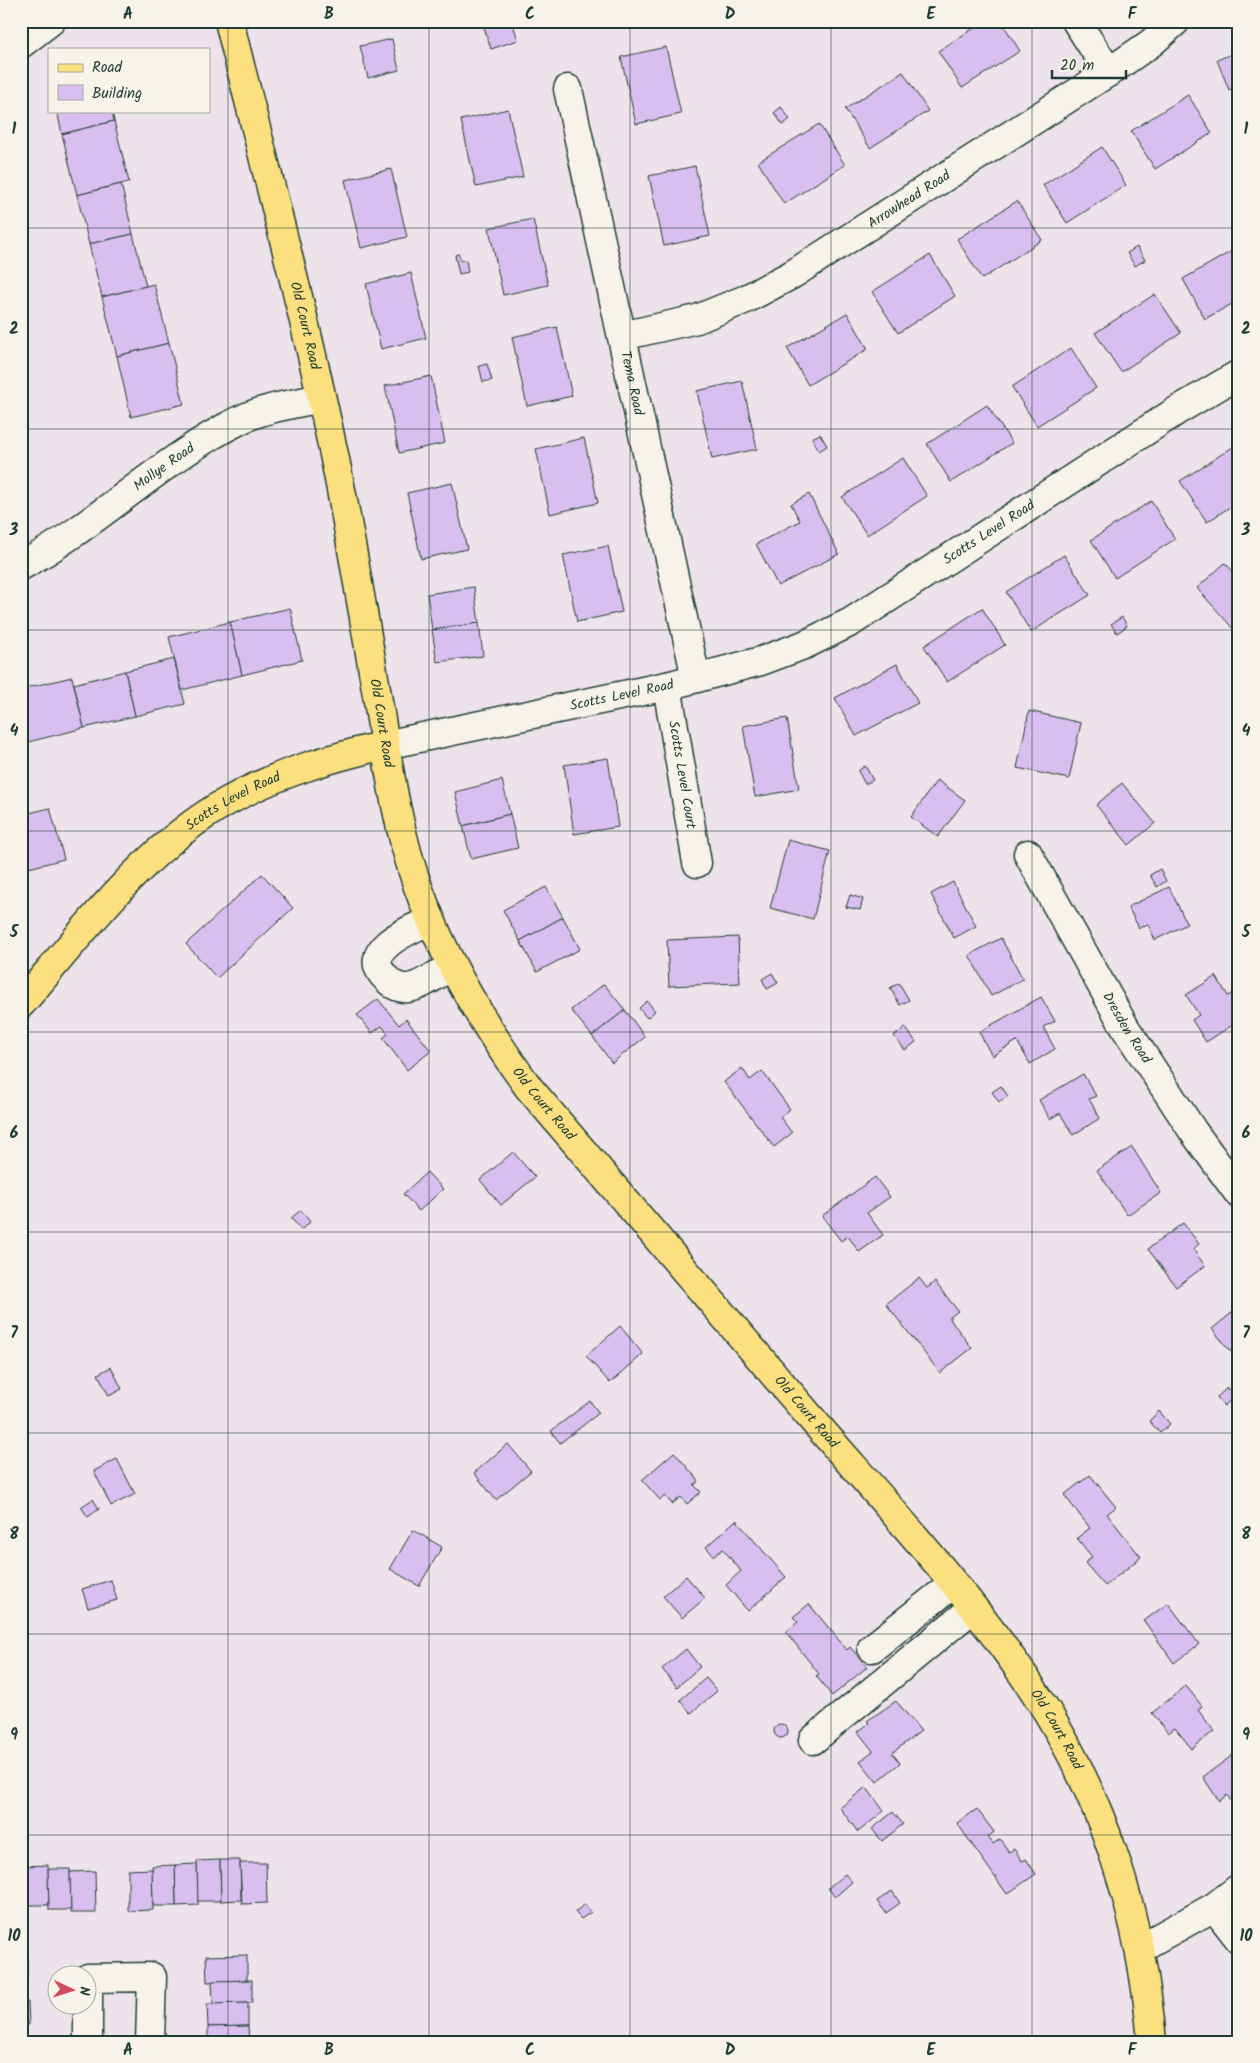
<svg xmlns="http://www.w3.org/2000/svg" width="1260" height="2063" viewBox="0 0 1260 2063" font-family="Kalam,sans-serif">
  <rect width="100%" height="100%" fill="#eee3ea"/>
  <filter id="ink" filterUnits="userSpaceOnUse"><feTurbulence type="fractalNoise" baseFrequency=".02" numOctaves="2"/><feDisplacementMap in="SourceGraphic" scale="10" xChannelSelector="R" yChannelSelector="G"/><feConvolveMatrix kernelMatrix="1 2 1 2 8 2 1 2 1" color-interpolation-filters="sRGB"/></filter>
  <g filter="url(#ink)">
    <g fill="#d9bfef" stroke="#1f3d34">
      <polygon points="482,21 512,21 518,40 491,49"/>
      <polygon points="985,21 1001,21 1020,51 962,88 938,51"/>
      <polygon points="392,39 399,70 368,78 360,46"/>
      <polygon points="666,47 681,114 636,124 621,57"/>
      <polygon points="1239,51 1239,86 1229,90 1217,60"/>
      <polygon points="903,72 928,111 870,148 845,109"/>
      <polygon points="1188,95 1212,133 1155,169 1131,131"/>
      <polygon points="781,107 790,119 783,125 774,113"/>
      <polygon points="508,109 523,177 476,187 461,120"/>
      <polygon points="57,111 112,111 114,121 62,134"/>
      <polygon points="114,121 129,182 77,195 62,134"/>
      <polygon points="819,124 845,165 784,204 758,162"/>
      <polygon points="1102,147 1126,185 1067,223 1043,185"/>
      <polygon points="695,166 710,236 664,246 649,176"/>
      <polygon points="391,169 407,237 361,248 345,180"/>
      <polygon points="121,184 133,234 89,244 77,195"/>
      <polygon points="1017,201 1042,240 982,279 957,239"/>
      <polygon points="533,219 548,285 503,295 489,228"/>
      <polygon points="133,234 146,286 102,297 89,244"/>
      <polygon points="1137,247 1145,260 1135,266 1127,253"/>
      <polygon points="1239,247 1239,300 1205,319 1183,279"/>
      <polygon points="459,254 461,261 466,260 468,272 459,274 455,255"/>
      <polygon points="930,255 955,296 898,333 872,292"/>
      <polygon points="411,273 426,338 381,349 366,284"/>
      <polygon points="154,284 169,343 117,356 102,297"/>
      <polygon points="1155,294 1181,333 1121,372 1095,333"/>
      <polygon points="847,313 868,349 808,385 787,348"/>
      <polygon points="557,327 572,396 527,406 512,337"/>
      <polygon points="169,343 184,404 131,417 117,356"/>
      <polygon points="1071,348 1096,388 1037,426 1012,387"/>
      <polygon points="487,364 492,380 483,382 479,366"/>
      <polygon points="431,376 445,443 399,453 385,386"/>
      <polygon points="742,381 757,449 712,459 697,391"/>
      <polygon points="987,405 1012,443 951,482 927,444"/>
      <polygon points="820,434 827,446 819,451 812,438"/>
      <polygon points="584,438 598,503 550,514 536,449"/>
      <polygon points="1239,443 1239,501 1207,522 1180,481"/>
      <polygon points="903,458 927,496 867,535 842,497"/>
      <polygon points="452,483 467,549 421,559 407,493"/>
      <polygon points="809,494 839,554 778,586 756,544 800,521 791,504"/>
      <polygon points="1151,501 1175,539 1115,578 1091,540"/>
      <polygon points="608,546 622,612 577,622 563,555"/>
      <polygon points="1064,555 1090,595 1031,632 1006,592"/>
      <polygon points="1225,563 1239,578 1239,632 1237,633 1197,588"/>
      <polygon points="474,587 479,623 432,630 427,594"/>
      <polygon points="290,608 302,660 242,675 230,622"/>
      <polygon points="982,608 1005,645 947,682 924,646"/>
      <polygon points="1122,617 1127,626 1117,633 1111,624"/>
      <polygon points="230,622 242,675 182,690 169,637"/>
      <polygon points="479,623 483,656 437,662 432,630"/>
      <polygon points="174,659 185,704 135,716 125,671"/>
      <polygon points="897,664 918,703 856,736 835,698"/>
      <polygon points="125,671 135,716 84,728 74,684"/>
      <polygon points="72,677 84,728 24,743 21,729 21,689"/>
      <polygon points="1029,711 1081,723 1069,779 1017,768"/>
      <polygon points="787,718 799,789 755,797 743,726"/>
      <polygon points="608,758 618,827 574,834 564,765"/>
      <polygon points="865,766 873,780 865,784 858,771"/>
      <polygon points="502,780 510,814 463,826 455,792"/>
      <polygon points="937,780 965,800 938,837 911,817"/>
      <polygon points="1122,783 1155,823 1129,845 1096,805"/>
      <polygon points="50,808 64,859 21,870 21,815"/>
      <polygon points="510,814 518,848 471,859 463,826"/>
      <polygon points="788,840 830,851 813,919 770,908"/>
      <polygon points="1160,869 1166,881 1157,887 1150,875"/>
      <polygon points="262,874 293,908 217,978 186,944"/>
      <polygon points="953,882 976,926 954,938 931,894"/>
      <polygon points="546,887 563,917 520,941 503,910"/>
      <polygon points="1169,887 1187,924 1155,940 1148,924 1139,928 1128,907"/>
      <polygon points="850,895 863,899 860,910 846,907"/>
      <polygon points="563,917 580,949 537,972 520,941"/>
      <polygon points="738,937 740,983 669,986 667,940"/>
      <polygon points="1001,938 1023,979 991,996 969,955"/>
      <polygon points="772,973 778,983 767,989 762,979"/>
      <polygon points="1216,976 1228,996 1233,993 1239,1002 1239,1021 1206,1042 1192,1020 1199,1015 1186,995"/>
      <polygon points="899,983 909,1000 900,1005 890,988"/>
      <polygon points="604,984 625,1010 592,1036 571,1010"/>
      <polygon points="1041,997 1055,1021 1043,1027 1055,1049 1030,1064 1017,1041 992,1056 979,1032"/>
      <polygon points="378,999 399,1025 406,1019 431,1051 407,1070 383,1038 388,1034 382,1026 372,1033 357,1015"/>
      <polygon points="647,1001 655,1011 647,1018 639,1008"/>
      <polygon points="625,1010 645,1037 612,1063 592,1036"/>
      <polygon points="905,1027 916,1042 905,1050 894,1036"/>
      <polygon points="742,1068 750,1080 762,1071 790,1109 780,1117 792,1133 774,1147 724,1082"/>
      <polygon points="1083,1074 1096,1096 1089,1099 1100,1118 1073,1135 1060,1113 1050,1119 1039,1100"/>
      <polygon points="1001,1086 1008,1096 999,1102 992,1092"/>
      <polygon points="1132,1147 1161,1193 1127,1215 1097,1170"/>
      <polygon points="513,1152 535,1177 501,1205 480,1180"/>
      <polygon points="427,1172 443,1189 419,1211 403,1194"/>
      <polygon points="875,1177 890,1197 867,1213 883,1235 859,1252 848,1236 841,1241 822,1216"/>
      <polygon points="301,1210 310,1222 301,1230 291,1218"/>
      <polygon points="1183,1223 1199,1244 1193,1249 1205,1266 1176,1287 1148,1249"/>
      <polygon points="919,1278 927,1288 935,1282 958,1311 949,1318 972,1348 940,1373 886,1304"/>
      <polygon points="1239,1307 1239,1361 1212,1329"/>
      <polygon points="620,1326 643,1354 610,1383 586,1356"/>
      <polygon points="111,1367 122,1389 109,1396 98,1374"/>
      <polygon points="1227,1388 1234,1397 1224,1406 1217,1397"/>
      <polygon points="590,1401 599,1413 560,1443 551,1431"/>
      <polygon points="1159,1411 1170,1424 1160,1433 1149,1421"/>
      <polygon points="508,1444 531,1471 496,1500 474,1473"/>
      <polygon points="674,1452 699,1481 694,1485 701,1492 687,1504 681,1497 672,1504 665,1496 660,1500 642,1480"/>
      <polygon points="117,1459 135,1494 111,1506 94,1471"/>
      <polygon points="1090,1475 1116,1507 1107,1514 1141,1557 1105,1586 1085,1563 1092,1557 1077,1538 1090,1528 1064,1495"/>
      <polygon points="93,1499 99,1509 88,1517 81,1507"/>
      <polygon points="736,1520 786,1577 748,1611 726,1585 741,1571 723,1549 714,1556 706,1547"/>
      <polygon points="413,1530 442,1547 419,1586 390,1569"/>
      <polygon points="686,1576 705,1598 682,1618 663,1596"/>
      <polygon points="111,1580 117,1600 88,1608 82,1589"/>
      <polygon points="1168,1603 1199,1644 1174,1663 1144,1621"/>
      <polygon points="809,1604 847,1650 850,1647 867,1667 832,1696 816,1676 819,1674 786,1632 798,1622 793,1617"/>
      <polygon points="686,1649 700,1667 677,1687 662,1669"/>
      <polygon points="706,1678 717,1691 691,1713 680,1700"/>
      <polygon points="1186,1686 1202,1706 1198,1710 1214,1731 1192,1749 1175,1728 1168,1733 1152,1713"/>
      <polygon points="896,1701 921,1731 892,1753 900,1763 877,1782 860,1761 873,1751 858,1732 869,1723 867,1721"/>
      <circle cx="781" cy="1731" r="7"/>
      <polygon points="1237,1752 1239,1806 1236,1808 1227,1795 1219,1801 1203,1777"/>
      <polygon points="866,1787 884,1811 858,1832 840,1808"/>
      <polygon points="977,1809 994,1832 988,1837 993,1844 1000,1839 1009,1852 1014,1849 1022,1861 1026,1859 1036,1874 1007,1894 957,1823"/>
      <polygon points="893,1812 903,1824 882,1841 872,1829"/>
      <polygon points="220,1860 221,1901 197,1901 197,1861"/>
      <polygon points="220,1860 240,1860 241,1900 221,1901"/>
      <polygon points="240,1863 266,1863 267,1903 242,1904"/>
      <polygon points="197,1864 198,1905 176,1906 175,1865"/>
      <polygon points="48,1865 49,1905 25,1905 24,1866"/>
      <polygon points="175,1865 176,1906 153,1906 152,1866"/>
      <polygon points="21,1866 24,1866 25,1905 21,1906"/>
      <polygon points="48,1869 70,1869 71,1910 49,1910"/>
      <polygon points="152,1869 153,1910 128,1911 128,1870"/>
      <polygon points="95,1871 96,1913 71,1913 70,1872"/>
      <polygon points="845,1874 852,1882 835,1897 828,1888"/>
      <polygon points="892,1891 900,1903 886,1913 877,1901"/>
      <polygon points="585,1904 591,1912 581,1919 575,1912"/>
      <rect x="21" y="1953" width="6" height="24"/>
      <polygon points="247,1955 247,1980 207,1982 206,1956"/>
      <polygon points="252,1980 252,2003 213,2004 212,1981"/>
      <polygon points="21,2002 28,2002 29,2025 21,2025"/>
      <polygon points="248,2003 248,2026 208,2027 207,2004"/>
      <polygon points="248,2026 249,2042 208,2042 208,2027"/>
    </g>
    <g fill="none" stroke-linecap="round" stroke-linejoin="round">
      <defs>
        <g id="minor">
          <polyline points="1076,21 1109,72"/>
          <polyline points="21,44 51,21"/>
          <path id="s1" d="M568,89L696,678"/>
          <path id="s2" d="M622,336L697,319L746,299L793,274L1109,72L1151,43L1176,21"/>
          <path id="s3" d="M21,566C99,524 161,459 240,420C264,408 294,404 321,398"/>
          <path id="s4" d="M667,686L697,863"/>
          <path id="s5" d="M385,745L667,686L761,661L804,645L851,622L1178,410L1239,374"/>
          <path id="s6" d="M1028,854L1126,1029L1193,1131L1239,1194"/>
          <path d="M431,920C412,929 358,949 385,977C391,984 399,989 408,988C420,987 441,972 452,966"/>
          <polyline points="872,1648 953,1584"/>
          <polyline points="813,1740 973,1608"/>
          <polyline points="1214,1907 1239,1939"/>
          <polyline points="1140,1948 1214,1907 1239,1888"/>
          <polyline points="88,2042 88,1978 152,1977 150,2042"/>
        </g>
        <g id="major">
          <path id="s7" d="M229,21C266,170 306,319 337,469C352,546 365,623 378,701C388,763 397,828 418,887C444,960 483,1025 529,1088C625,1200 721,1312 817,1425C892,1511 971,1596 1034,1691C1103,1795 1142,1918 1152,2042"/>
          <path id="s8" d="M21,1004C82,933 145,847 228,801C278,773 330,758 385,745"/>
        </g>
      </defs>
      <use href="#minor" stroke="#1f3d34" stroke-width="31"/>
      <use href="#major" stroke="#1f3d34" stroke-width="31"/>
      <use href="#minor" stroke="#f7f3e8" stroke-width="28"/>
      <use href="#major" stroke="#fce080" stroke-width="28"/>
    </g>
  </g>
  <path fill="none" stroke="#1f3d34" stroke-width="1" stroke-opacity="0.55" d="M228,21V2042M429,21V2042M630,21V2042M831,21V2042M1032,21V2042M21,228H1239M21,429H1239M21,630H1239M21,831H1239M21,1032H1239M21,1232H1239M21,1433H1239M21,1634H1239M21,1835H1239"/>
  <g text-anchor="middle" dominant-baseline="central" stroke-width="4" stroke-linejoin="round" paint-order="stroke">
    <g font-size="14" fill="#1f3d34" stroke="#f7f3e8">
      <text stroke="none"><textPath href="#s2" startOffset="321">Arrowhead Road</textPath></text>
      <text stroke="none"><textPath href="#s7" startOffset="314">Old Court Road</textPath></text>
      <text stroke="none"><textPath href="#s1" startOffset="301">Tema Road</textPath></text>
      <text stroke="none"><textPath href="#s3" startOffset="174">Mollye Road</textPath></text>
      <text stroke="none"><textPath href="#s5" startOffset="648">Scotts Level Road</textPath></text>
      <text stroke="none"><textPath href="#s5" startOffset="242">Scotts Level Road</textPath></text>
      <text stroke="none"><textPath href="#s7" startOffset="719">Old Court Road</textPath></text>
      <text stroke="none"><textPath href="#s4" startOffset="90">Scotts Level Court</textPath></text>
      <text stroke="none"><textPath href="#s8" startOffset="296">Scotts Level Road</textPath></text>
      <text stroke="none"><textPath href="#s6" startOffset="200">Dresden Road</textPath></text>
      <text stroke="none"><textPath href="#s7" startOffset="1139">Old Court Road</textPath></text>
      <text stroke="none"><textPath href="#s7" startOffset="1544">Old Court Road</textPath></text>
      <text stroke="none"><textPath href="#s7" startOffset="1949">Old Court Road</textPath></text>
    </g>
  </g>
  <rect width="1260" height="2063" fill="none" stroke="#f7f3e8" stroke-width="55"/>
  <rect x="48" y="48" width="162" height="65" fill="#f7f3e8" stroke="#a1aaa0"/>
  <rect x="58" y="64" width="25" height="8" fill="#fce080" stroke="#a1aaa0"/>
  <text x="92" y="72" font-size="15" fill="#1f3d34">Road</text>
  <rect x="58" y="85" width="25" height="15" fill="#d9bfef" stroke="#a1aaa0"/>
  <text x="92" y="98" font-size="15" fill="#1f3d34">Building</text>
  <g transform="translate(72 1990) rotate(94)"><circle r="24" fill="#f7f3e8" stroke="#a1aaa0"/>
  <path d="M0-4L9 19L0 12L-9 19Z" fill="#d1495b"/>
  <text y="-8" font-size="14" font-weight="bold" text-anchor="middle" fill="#1f3d34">N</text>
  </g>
  <path d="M1052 70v8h74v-8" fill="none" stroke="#1f3d34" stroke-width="2.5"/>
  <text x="1060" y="70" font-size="15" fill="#1f3d34" stroke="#f7f3e8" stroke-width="4" paint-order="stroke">20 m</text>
  <rect x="28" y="28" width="1204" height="2008" fill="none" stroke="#1f3d34" stroke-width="2"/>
  <g font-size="16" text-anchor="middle" font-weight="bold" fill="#1f3d34">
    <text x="128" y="19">A</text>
    <text x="329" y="19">B</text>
    <text x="530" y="19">C</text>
    <text x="730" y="19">D</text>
    <text x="931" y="19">E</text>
    <text x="1132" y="19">F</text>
    <text x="14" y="134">1</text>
    <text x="1246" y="134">1</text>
    <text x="14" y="334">2</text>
    <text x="1246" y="334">2</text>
    <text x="14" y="535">3</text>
    <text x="1246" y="535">3</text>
    <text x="14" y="736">4</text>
    <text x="1246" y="736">4</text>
    <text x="14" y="937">5</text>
    <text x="1246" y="937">5</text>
    <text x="14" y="1138">6</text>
    <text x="1246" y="1138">6</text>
    <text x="14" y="1338">7</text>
    <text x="1246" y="1338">7</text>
    <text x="14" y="1539">8</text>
    <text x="1246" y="1539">8</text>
    <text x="14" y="1740">9</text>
    <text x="1246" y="1740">9</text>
    <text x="14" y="1941">10</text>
    <text x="1246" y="1941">10</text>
    <text x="128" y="2055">A</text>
    <text x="329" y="2055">B</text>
    <text x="530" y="2055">C</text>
    <text x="730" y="2055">D</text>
    <text x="931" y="2055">E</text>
    <text x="1132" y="2055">F</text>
  </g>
</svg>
